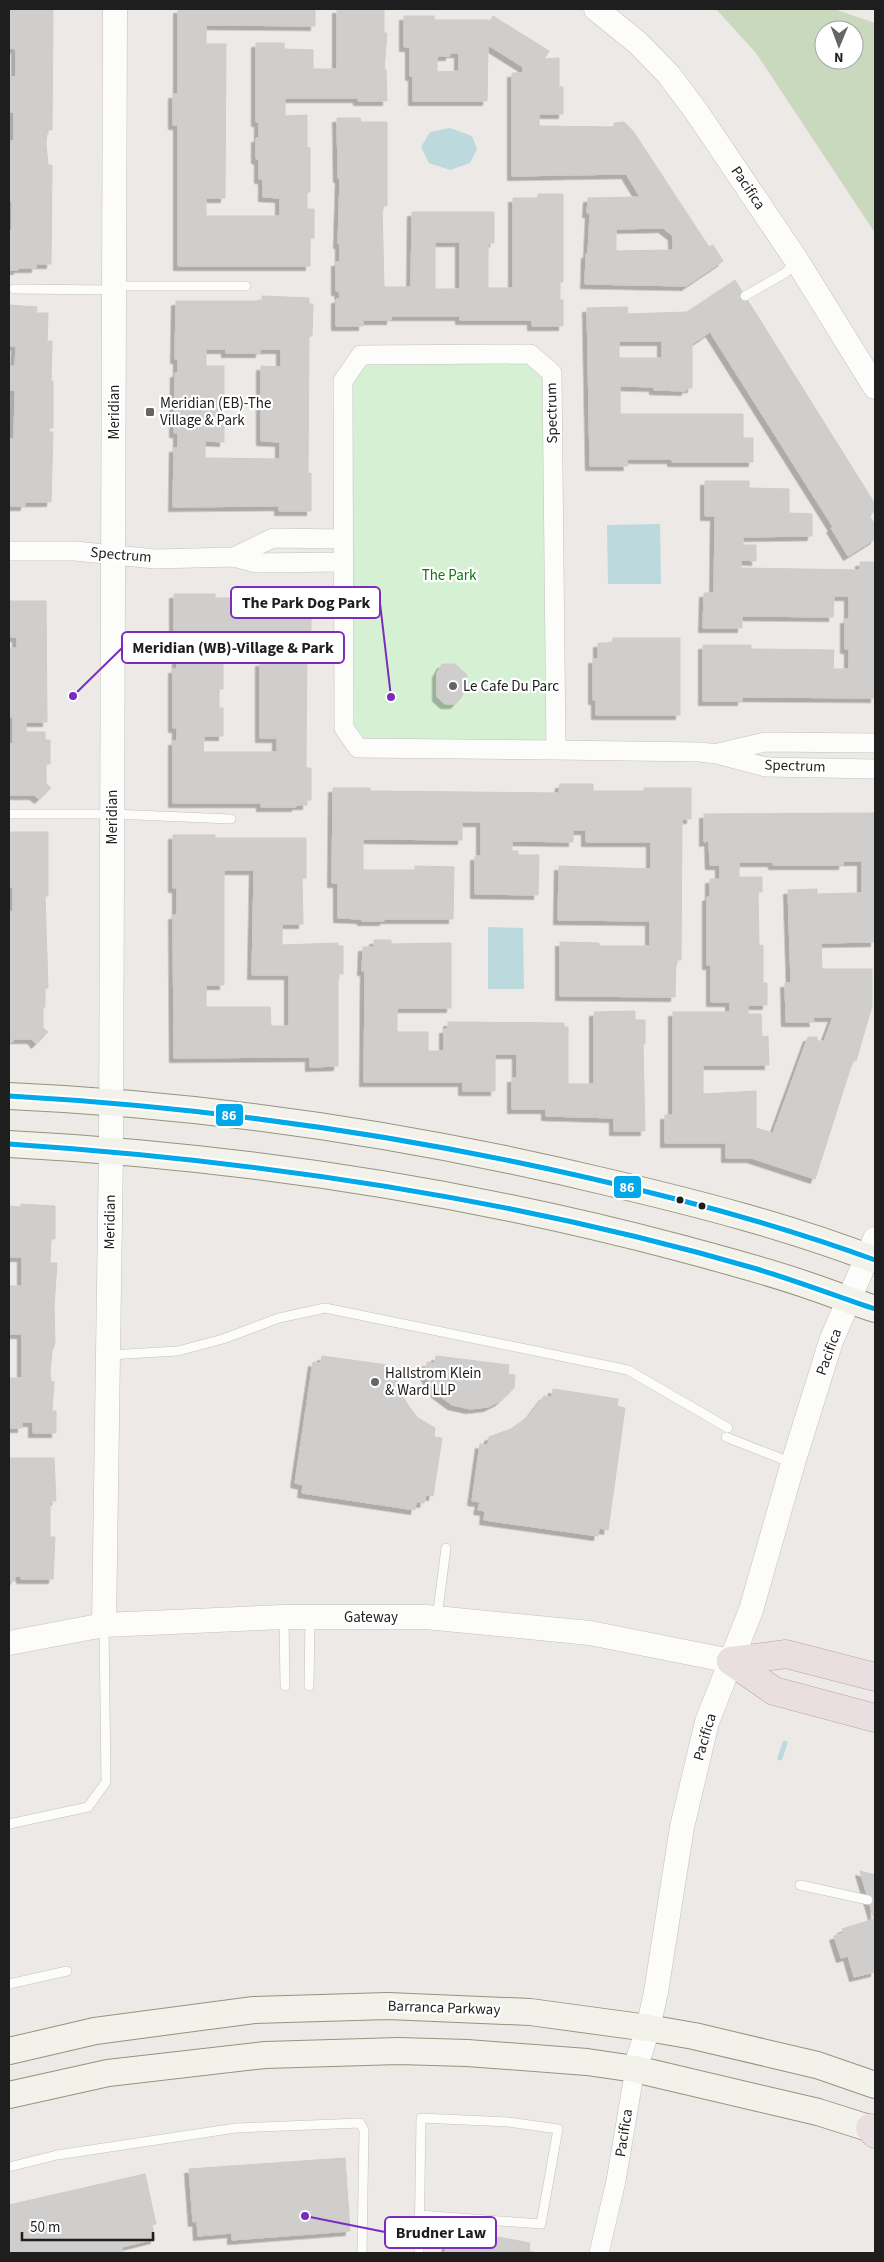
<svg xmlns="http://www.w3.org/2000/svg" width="884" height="2262" viewBox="0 0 884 2262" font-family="'Source Sans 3',sans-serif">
  <defs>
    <filter id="shadow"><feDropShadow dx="-4.5" dy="4.5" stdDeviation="0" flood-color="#0004"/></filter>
  </defs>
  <rect width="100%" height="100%" fill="#ece9e6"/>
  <path fill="#c9d9bd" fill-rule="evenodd" d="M716,9H834L875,23V233L756,53ZM824,30H854V60H824Z"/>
  <polygon fill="#d5f0d3" points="530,354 552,373 556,750 358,748 344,728 343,381 361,355"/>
  <g fill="#bcd9de">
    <polygon points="450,128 472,136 477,149 470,163 450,170 429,163 421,147 430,132"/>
    <polygon points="660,524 661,584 608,584 607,525"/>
    <polygon points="488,927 523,928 524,989 488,989"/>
  </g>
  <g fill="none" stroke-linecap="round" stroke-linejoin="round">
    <polyline stroke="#bcd9de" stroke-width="5" points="780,1758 785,1743"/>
  </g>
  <g fill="#d0cecc" stroke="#cfcbc8" fill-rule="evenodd" filter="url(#shadow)">
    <polygon points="9,9 53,9 52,130 47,130 46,144 48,165 52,165 51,264 36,264 36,268 18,268 18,270 9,270 9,230 12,230 12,201 9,201 9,141 14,141 14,112 9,112 9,77 16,77 16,49 9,48"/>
    <polygon points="178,9 315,9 315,26 206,25 206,44 226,44 225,198 206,198 206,216 280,216 280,198 263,197 263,179 259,179 259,160 256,159 256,138 259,138 259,122 256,122 256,43 284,43 284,49 313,50 313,69 337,69 337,9 386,9 384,10 384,33 387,33 384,70 386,69 387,101 358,101 358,98 285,98 285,116 307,115 307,147 310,148 310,192 307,192 307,209 314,209 314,238 310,238 310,266 178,266 178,125 173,125 173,94 178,94"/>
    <path d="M404,16H434V20H488V24L493,16L549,51L544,59L559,58V87H563V114H539V126L614,127V123L624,122L633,131L709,247L713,245L723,261L686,286L585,284L586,254H588L590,213H587L588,198L640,197L626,174L512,176V73H523V67L488,45L487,101H413V76H410V47H404ZM450,53H459V71L437,72V56H450ZM663,228L673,236V250L616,251V229Z"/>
    <path d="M337,118H360L361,122H387V206H382L384,287H411L412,212H494V243H488V288H513V198H538V194H563V282H560V300H563V326H532V320H460V316H391V320H363V326H336V299H340L339,291H336V262H340V244H338L340,178H338ZM435,242H460V289H435Z"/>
    <polygon points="735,280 875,504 875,511 869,515 875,525 875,539 848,556 831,528 833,527 710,332 703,337 687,312"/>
    <path d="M262,296L309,298V304H313L312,336H309L308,474L311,473V511H279V506L173,507L174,448H178V433H174L175,373H178V359H175L176,301H262ZM206,349H226V353H260V349H281V367L261,366V441L280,442V459L205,458V441L224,442V414H220V395H224V366H206Z"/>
    <polygon points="9,305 37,307 36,313 48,313 47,341 52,341 51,381 53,381 53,428 49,428 49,432 53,432 51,502 25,502 25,506 9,506 9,439 14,439 15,390 9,390 9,366 15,366 16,346 9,346"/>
    <path d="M627,307L628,314L687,312L703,337L692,344V388H686V391L654,390V387L620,386V414H743V438H753V462H672V459H627L628,466H590L587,308ZM619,341H662V358H619Z"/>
    <polygon points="705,481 749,481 749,488 789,489 789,513 812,514 812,536 743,537 743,545 756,545 756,561 741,560 741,568 860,570 860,562 875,562 875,698 742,697 742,701 703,701 703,645 751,645 751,649 834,650 833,669 849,669 849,649 845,649 845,619 849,619 849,596 834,596 833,617 742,616 742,628 703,628 704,593 714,593 715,516 705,516"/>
    <path d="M278,592H311V631H307L306,768H311V800H307V805H296V807H261V803H173V741H177V728H173V669H177V655H174V594H215V598H278ZM204,645H283V662H260V738H277V752H203L204,736H223V708H219V689H223V661H204Z"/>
    <polygon points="9,601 46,601 47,722 26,722 26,732 45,732 45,740 50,740 50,764 46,764 46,783 51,788 39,799 34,795 9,795 9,744 13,744 13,717 9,717 9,648 17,648 17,637 9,637"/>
    <polygon points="613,638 680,638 680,715 596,715 596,700 593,700 593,659 598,659 598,643 612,643"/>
    <polygon points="442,664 455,664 467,675 466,683 468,684 468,689 466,688 460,699 455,704 445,704 437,697 437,673"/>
    <polygon points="560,784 593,784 593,791 644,791 644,788 691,788 691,819 682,819 681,960 676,960 675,997 560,996 560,942 599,943 599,946 650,946 650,921 558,920 559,866 651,869 651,842 586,842 586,830 573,830 573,842 512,841 512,851 518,851 518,855 539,855 538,895 475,894 475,856 481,856 481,822 462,822 462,840 363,839 363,870 415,870 415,866 454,867 453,919 384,919 384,921 362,921 362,919 338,918 338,883 332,883 333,788 370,788 370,791 559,793"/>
    <path d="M875,813V942L821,943L822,969H872V1006L856,1061L853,1060L815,1179L751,1158H726V1143H665V1115H673V1012H730V1002H711V965H707V897L710,896V879H720V865H710L709,841L704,842V814ZM843,861H862V893L817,894V889L788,890L791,983H785L786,1022H814L813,1017H833L824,1041H817V1037H808L773,1133L756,1128V1091L703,1094V1065H769L768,1036L762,1037L761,1014H748V1005H767V983H763V945L759,946L758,892H762V877H739V862H773V865H843Z"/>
    <polygon points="10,832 48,832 48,896 45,896 48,988 45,988 45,1007 43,1007 43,1028 48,1032 36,1044 32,1039 13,1039 13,1042 9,1042 9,911 13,912 13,887 9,887"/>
    <path d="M173,835H215V838H306V878H302L303,924H282V945L338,943V946H343V974H338V1066L310,1067V1057L174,1058L173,915H177V888H173ZM224,870H254L252,975H289V1026H271L270,1007H206V985H224Z"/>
    <polygon points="374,940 391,940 391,944 451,943 451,1008 397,1008 397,1032 428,1032 428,1051 444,1051 444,1029 448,1029 448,1022 564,1023 564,1027 568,1027 568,1084 594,1084 594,1012 635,1011 635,1020 645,1020 645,1044 643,1044 645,1131 614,1131 614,1118 546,1116 546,1109 512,1109 512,1078 517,1078 517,1054 495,1054 495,1091 463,1091 463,1082 364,1082 365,971 362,971 363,947 374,947"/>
    <polygon points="21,1204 55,1206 55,1239 51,1239 50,1263 57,1263 54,1306 55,1343 52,1351 50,1373 51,1381 54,1382 52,1411 56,1411 56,1433 33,1433 33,1422 22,1422 22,1428 9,1428 9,1378 22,1378 22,1334 9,1334 9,1286 22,1286 22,1257 9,1257 9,1206 21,1207"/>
    <polygon points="322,1356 387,1365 386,1373 395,1375 400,1392 410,1408 418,1418 435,1428 434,1437 442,1438 433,1496 426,1495 424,1503 416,1502 415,1510 302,1493 303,1485 295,1483 313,1362 321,1363"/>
    <polygon points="436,1356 509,1365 508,1374 515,1375 514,1388 500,1401 488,1407 470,1409 452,1405 436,1393 425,1375 427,1362 435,1363"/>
    <polygon points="553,1389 618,1399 617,1406 625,1408 608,1530 599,1528 598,1536 484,1520 485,1511 478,1510 480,1502 472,1501 480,1444 488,1445 489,1437 511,1429 529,1416 544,1396 552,1397"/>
    <polygon points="9,1458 54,1458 56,1501 50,1501 50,1537 55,1537 53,1579 21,1579 21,1576 15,1576 15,1580 9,1580"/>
    <polygon points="860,1871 875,1875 875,1972 854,1977 848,1956 841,1958 834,1936 843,1933 842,1929 874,1919"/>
    <polygon points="345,2158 350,2231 232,2240 232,2233 198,2236 197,2221 193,2222 189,2169"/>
    <polygon points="145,2174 156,2224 152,2225 155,2239 122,2247 123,2253 9,2253 9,2205"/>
    <polygon points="450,2228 530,2243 529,2251 537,2253 445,2253"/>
  </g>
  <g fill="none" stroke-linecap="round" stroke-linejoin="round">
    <defs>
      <g id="service">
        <polyline points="114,286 246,286"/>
        <polyline points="14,289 114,290"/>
        <polyline points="745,296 785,273 796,262"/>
        <polyline points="9,814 112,814 231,819"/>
        <polyline points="109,1355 178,1351 223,1339 279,1318 325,1308 628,1370 728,1428"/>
        <polyline points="726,1437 792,1463"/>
        <polyline points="284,1618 285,1686"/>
        <polyline points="437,1618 446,1548"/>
        <polyline points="309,1686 310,1618"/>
        <polyline points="9,1824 88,1807 106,1782 104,1627"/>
        <polyline points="800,1885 868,1900"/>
        <polyline points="9,1984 67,1971"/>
        <polyline points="9,2167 57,2155 236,2128 360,2123 364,2130 362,2253"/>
        <polyline points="419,2253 421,2118 508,2122 558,2129 541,2224 419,2215"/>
      </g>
      <g id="minor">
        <polyline points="9,551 75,551 155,559 234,557 256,563 343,562"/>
        <polyline points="234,557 273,538 343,539"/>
        <polyline points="556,750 552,373 530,354 361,355 343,381 344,728 358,748 556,750 700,752 717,754 766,767 875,769"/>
        <polyline points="718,753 765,742 875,743"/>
        <polyline points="599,2253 616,2181 635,2069"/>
      </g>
      <g id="tertiary">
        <polyline points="596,9 638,43 669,75 696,111 797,261 875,387"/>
        <polyline points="104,1625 111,1151 115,9"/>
        <polyline points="9,1643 104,1625 284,1617 426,1617 590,1633 731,1661"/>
        <polyline points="635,2069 648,2028 656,1992 682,1827 707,1722 751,1610 793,1463 831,1341 875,1239"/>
      </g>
      <g id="secondary">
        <path d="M9,1096C212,1105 413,1135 611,1183C700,1204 789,1227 875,1260"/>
        <path d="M9,1144C235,1156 461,1190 680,1248C721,1259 763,1270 804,1284C828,1292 851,1301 875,1309"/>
        <polyline points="9,2051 95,2031 254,2010 388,2006 530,2012 648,2028 694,2036 817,2065 875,2085"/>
        <polyline points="9,2095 108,2073 265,2055 399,2051 467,2053 587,2062 635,2069 818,2112 875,2130"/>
      </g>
      <g id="motorway">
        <polyline points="731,1661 774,1691 875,1718"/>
        <polyline points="731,1661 786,1654 875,1677"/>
        <polyline points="870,2128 875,2134"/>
      </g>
    </defs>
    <use href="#service" stroke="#c3c2c1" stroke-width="10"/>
    <use href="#minor" stroke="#c3c2c1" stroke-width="20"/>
    <use href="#tertiary" stroke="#c3c2c1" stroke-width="25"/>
    <use href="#secondary" stroke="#95947f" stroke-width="28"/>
    <use href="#motorway" stroke="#c09fab" stroke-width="29"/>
    <use href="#service" stroke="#fcfcfb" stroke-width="9"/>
    <use href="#minor" stroke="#fcfcfb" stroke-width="19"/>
    <use href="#tertiary" stroke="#fcfcfb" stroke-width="24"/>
    <use href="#secondary" stroke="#f2f2ea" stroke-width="26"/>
    <use href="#motorway" stroke="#e9dfe1" stroke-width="28"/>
    <defs>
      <g id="bus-1">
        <path d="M9,1096C205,1107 398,1134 589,1178C686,1200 782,1226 875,1260"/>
        <path d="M9,1144C262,1161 513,1198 757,1269C797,1281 836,1296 875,1309"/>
      </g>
    </defs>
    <use href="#bus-1" stroke="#fff" stroke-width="9"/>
    <use href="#bus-1" stroke="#02a8e7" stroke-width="5"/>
  </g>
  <g fill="#666564" stroke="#fff" stroke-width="2">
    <rect x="145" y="407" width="10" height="10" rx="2.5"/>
    <circle cx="453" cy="686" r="5"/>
    <circle cx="375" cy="1382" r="5"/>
  </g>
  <g fill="#1e1e1e" stroke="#fff" stroke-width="2">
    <circle cx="680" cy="1200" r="4.5"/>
    <circle cx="702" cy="1206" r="4.5"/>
  </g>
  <g text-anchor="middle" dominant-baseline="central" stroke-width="4.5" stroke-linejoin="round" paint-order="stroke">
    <g font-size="15" fill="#1e1e1e" stroke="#fff">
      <text transform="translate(748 188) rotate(56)">Pacifica</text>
      <text transform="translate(114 412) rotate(-90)">Meridian</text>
      <text transform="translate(552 413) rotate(-91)">Spectrum</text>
      <text transform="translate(121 555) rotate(5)">Spectrum</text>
      <text transform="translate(795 766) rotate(2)">Spectrum</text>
      <text transform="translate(112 817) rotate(-90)">Meridian</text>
      <text transform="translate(110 1222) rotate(-89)">Meridian</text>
      <text transform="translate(829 1352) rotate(-70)">Pacifica</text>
      <text x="371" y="1617">Gateway</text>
      <text transform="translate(705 1737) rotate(-74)">Pacifica</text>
      <text transform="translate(444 2008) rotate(2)">Barranca Parkway</text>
      <text transform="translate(624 2133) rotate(-81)">Pacifica</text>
    </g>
    <g font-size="15" fill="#1e1e1e" stroke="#fff" text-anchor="start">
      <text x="160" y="403">Meridian (EB)-The<tspan x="160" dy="17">Village &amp; Park</tspan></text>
      <text x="463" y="686">Le Cafe Du Parc</text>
      <text x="385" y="1373">Hallstrom Klein<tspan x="385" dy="17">&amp; Ward LLP</tspan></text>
    </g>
    <g font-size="15" fill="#117712" stroke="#fff">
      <text x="449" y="575">The Park</text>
    </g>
  </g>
  <path fill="none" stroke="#7b2cbf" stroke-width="2" d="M391 697L380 603M73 696L122 648M305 2216L385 2232"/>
  <g fill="#7b2cbf" stroke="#fff" stroke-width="2">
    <circle cx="391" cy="697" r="5"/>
    <circle cx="73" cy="696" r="5"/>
    <circle cx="305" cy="2216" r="5"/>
  </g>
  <g fill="#fff" stroke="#7b2cbf" stroke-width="2">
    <rect x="231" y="587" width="149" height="31" rx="5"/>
    <rect x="122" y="632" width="222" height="31" rx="5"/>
    <rect x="385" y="2217" width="111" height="31" rx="5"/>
  </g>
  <g font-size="16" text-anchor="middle" font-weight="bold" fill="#1e1e1e">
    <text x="306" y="608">The Park Dog Park</text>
    <text x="233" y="653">Meridian (WB)-Village &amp; Park</text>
    <text x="441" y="2238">Brudner Law</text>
  </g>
  <g stroke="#fff" stroke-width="2">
    <rect x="215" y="1103" width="29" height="24" rx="5" fill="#02a8e7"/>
    <rect x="613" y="1175" width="29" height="24" rx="5" fill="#02a8e7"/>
  </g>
  <g font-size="14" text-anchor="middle" font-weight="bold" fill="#fff">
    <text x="229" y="1120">86</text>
    <text x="627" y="1192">86</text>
  </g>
  <rect width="884" height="2262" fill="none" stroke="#1e1e1e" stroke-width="20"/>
  <g transform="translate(839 45) rotate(181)"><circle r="24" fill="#ffffff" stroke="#a5a5a5"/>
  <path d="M0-4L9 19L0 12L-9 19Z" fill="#666564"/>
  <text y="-8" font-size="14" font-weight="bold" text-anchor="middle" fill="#1e1e1e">N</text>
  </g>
  <path d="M22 2232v8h131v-8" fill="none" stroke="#1e1e1e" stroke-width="2.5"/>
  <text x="30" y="2232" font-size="15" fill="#1e1e1e" stroke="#ffffff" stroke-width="4" paint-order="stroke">50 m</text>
</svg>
